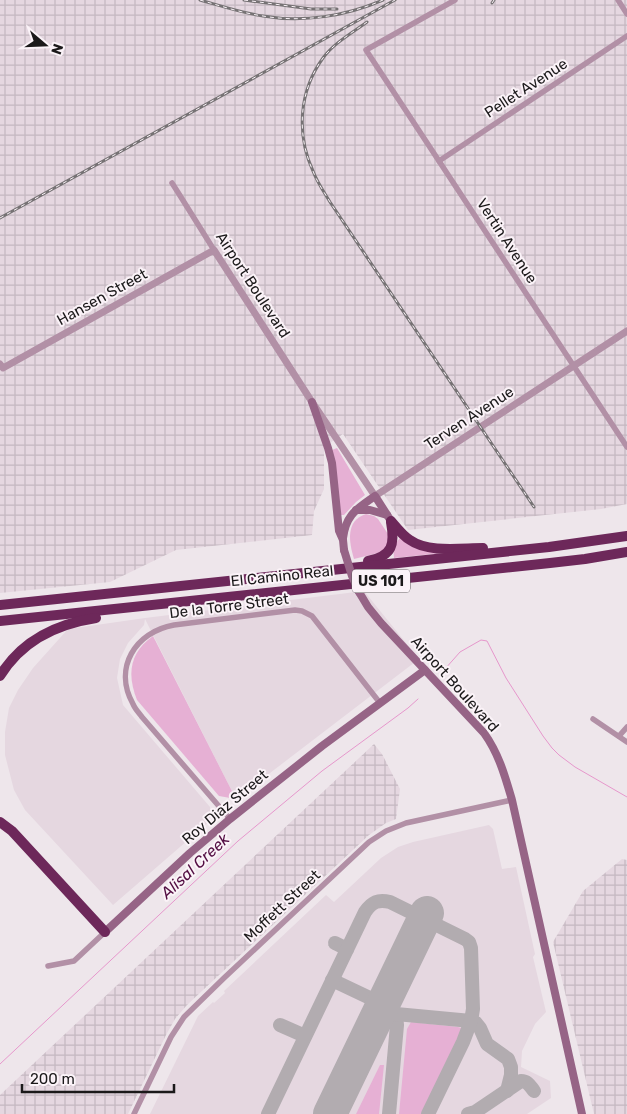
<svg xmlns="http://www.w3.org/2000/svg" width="627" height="1114" viewBox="0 0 627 1114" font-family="Rubik,sans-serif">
  <defs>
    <pattern id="industrial-grid" width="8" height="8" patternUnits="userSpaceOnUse" patternTransform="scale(1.25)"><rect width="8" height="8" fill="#e5d7e0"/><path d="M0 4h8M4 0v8" fill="none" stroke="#c4b8c0"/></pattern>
  </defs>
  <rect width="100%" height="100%" fill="#eee6eb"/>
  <g fill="#e5d7e0">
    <polygon points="364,591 419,659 236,799 145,619 144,625 128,643 120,659 117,678 123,705 210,807 210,821 113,905 25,810 14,790 5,755 5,732 9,708 18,690 33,668 68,629 145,618"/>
    <polygon points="489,825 493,829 502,869 516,867 535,954 533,957 546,1012 535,1024 522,1051 521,1067 550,1081 551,1098 527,1114 150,1114 198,1016 213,1002 214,1003 225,993 224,991 326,895 334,902 381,858 398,847 413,842"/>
  </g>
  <g fill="url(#industrial-grid)">
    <polygon points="0,0 627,0 627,504 601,509 408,530 343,434 324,447 324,489 314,511 312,535 176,550 110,582 0,593"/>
    <polygon points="374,744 382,754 400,789 396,819 386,823 369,835 187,1005 175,1019 166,1035 128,1114 0,1114 0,1095"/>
    <polygon points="622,859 627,860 627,1114 594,1114 553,942 583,891"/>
  </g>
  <g fill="#e6b0d4">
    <polygon points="337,448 365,495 356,502 344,515 340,515 332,450"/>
    <path d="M366,514L374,516L378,519L388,534L389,543L382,552L354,559C349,542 345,521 366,514Z"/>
    <path d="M400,538L442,553L394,558C393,550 394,544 400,538Z"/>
    <path d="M153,636L236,799L219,796L137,700C127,675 129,653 153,636Z"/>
    <polygon points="411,1022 458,1027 461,1028 461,1033 422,1114 399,1114 407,1029"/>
    <polygon points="380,1065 384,1065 379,1114 356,1114"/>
  </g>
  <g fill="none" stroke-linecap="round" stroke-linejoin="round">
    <g stroke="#e697cc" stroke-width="1">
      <polyline points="445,669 460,652 481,640 487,641 506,678 543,736 552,748 559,755 575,767 627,797"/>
      <polyline points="0,1064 238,841 322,771 408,708 418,699"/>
    </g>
    <g stroke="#b2acb0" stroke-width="14">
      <polyline points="335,943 347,949"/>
      <polyline points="332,980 391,1008 396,1014 397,1025 389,1114"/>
      <polyline points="396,1014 471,1021 476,1023 480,1028 487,1044 508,1059 511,1067 511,1075 507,1091"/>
      <polyline points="280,1025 305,1036"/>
      <path d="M268,1114L365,912C372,902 378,899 390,902L465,939L469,942L471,948L473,1009L471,1021L463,1042L428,1114"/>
      <path d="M468,1114L475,1112L521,1081C528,1081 530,1086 534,1091"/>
    </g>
    <polyline stroke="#b2acb0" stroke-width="34" points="330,1114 427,913"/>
    <g stroke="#b290a6" stroke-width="5.5">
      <polyline points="455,0 366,50 627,447"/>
      <polyline points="618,0 627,14"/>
      <polyline points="439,161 627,36"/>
      <polyline points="172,183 179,194 214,250"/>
      <polyline points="593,719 627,742"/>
      <polyline points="619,736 627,727"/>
      <path d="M230,819L142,717C139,713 135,709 133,704C113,668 135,632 174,625L295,610L302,611L312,616L380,703"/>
      <polyline points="48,966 74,961 105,932"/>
      <polyline points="134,1114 171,1037 184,1017 224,978 369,842 386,831 406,823 512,800"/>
    </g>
    <polyline stroke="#b290a6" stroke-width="7" points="0,364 3,368 214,250 312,402 375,496 627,331"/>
    <g stroke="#966486" stroke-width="8">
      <polyline points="312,402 328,448 332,463 339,531 343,540 344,550"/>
      <polyline points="356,510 370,510 387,515"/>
      <path d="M343,538C346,514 357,509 375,496L391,521"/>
      <path d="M359,592L368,607L381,623L484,733C499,754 505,776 512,800L582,1114"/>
      <polyline points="105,932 190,853 230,819 322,746 425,670"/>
    </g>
    <g stroke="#6d285a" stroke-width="10">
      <path d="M391,521C397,528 403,536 410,540C428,553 461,548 483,548"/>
      <path d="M368,561C393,556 395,544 391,522"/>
      <polyline points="0,605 549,547 627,536"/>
      <polyline points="0,621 550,563 585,559 627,552"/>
      <path d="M0,676C22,640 56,624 96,618"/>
      <polyline points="0,822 12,831 105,932"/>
    </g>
    <defs>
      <g id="rail">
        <path d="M200,0C221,6 242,13 263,16C303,23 346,16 383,0"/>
        <polyline points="244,0 311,9 337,9"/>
        <polyline points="492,3 494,0"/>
        <path d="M367,22C352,33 334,43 323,58C299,91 296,134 313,171C317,182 324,192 330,202L534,507"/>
        <polyline points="0,218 395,0"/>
      </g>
    </defs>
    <use href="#rail" stroke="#767274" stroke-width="3"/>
    <use href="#rail" stroke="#fbf3f8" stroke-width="1" stroke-dasharray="4" stroke-linecap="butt"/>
    <polyline stroke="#966486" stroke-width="8" points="344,550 352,576 359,592"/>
  </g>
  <g text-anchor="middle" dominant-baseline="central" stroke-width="4" stroke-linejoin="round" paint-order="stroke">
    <rect fill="#fbf3f8" stroke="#5e5a5d" stroke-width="1" x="352" y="569.5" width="58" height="23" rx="4"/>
    <g font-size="14" font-weight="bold" fill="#1b191a">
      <text x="381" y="581">US 101</text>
    </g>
    <g font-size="15" fill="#1b191a" stroke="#fbf3f8">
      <text transform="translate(526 88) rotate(-33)">Pellet Avenue</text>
      <text transform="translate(507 241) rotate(57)">Vertin Avenue</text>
      <text transform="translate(253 285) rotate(57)">Airport Boulevard</text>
      <text transform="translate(102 297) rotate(-29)">Hansen Street</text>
      <text transform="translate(469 418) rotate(-33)">Terven Avenue</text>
      <text transform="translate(282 576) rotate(-6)">El Camino Real</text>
      <text transform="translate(229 606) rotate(-7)">De la Torre Street</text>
      <text transform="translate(455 684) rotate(48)">Airport Boulevard</text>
      <text transform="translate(225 807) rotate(-40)">Roy Diaz Street</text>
      <text transform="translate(282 906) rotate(-43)">Moffett Street</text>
    </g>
    <g font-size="16" font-style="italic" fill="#520d42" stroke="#fbf3f8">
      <text transform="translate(195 866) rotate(-43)">Alisal Creek</text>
    </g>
  </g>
  <g transform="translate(45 45) rotate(109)" stroke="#fbf3f8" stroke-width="4" paint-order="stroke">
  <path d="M0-4L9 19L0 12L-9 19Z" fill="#1b191a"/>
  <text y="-8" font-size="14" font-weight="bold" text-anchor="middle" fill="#1b191a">N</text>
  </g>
  <path d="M22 1084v8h152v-8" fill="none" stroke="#1b191a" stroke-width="2.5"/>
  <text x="30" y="1084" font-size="15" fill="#1b191a" stroke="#fbf3f8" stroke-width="4" paint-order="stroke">200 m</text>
</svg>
